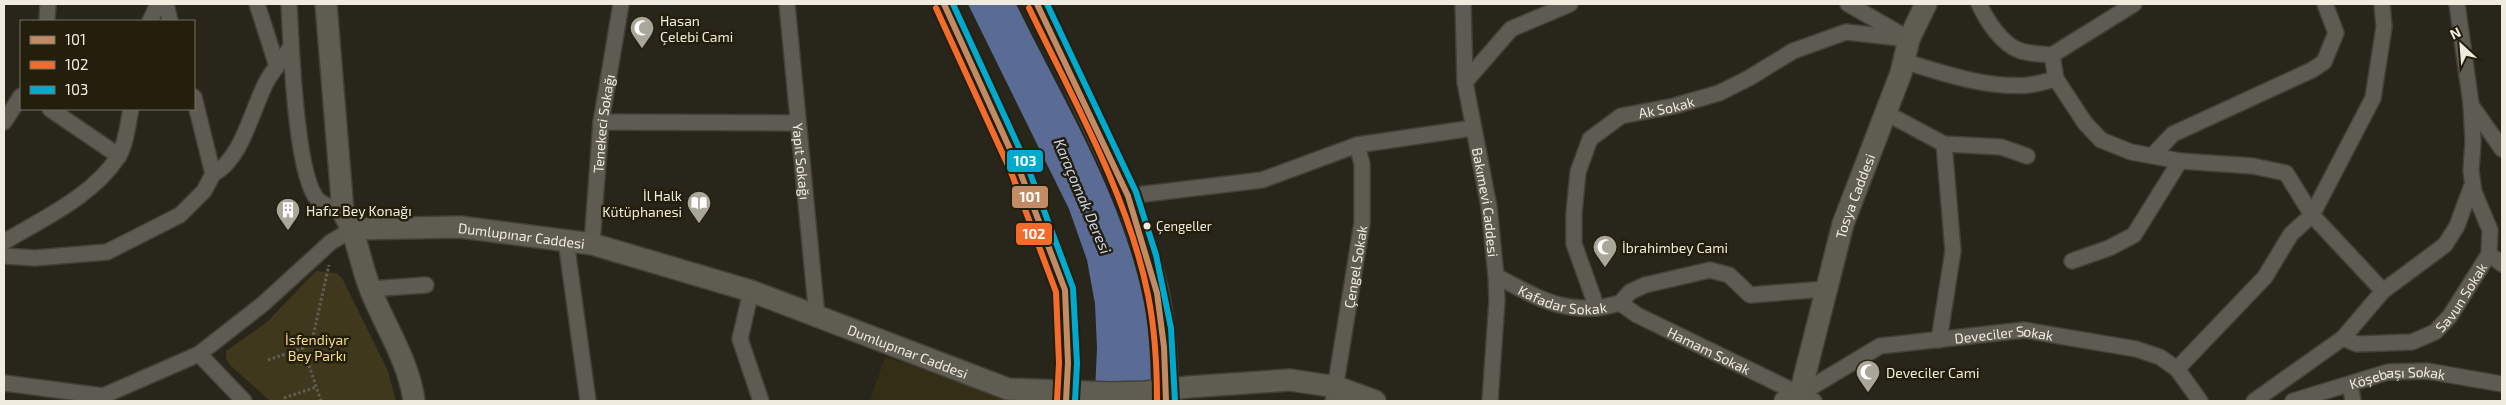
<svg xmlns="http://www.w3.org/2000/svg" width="2506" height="405" viewBox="0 0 2506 405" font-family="'Exo 2',sans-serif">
  <rect width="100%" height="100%" fill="#28251b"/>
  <polygon fill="#352e16" points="885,357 1010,396 1014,401 870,401"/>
  <polygon fill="#40381d" points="316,271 336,273 342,278 388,371 396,401 270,401 230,365 226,358 226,351 267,322"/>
  <path fill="#5a6c96" d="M968,4H1016C1063,100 1123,197 1144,303C1150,335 1151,369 1151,401L1095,392L1097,348L1095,304L1087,260L1069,209Z"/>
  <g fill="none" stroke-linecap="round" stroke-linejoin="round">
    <defs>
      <g id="minor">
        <polyline points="166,4 170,21"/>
        <polyline points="257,4 277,66"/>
        <path d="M289,4C291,41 295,176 318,200C324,206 336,209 343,212"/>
        <path id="s1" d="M787,4L817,317"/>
        <path id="s2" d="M1463,4L1465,82L1489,207L1496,276L1497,300L1490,401"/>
        <polyline points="1848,4 1904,36"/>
        <path d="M1979,4C1987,21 2002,45 2021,51C2030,54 2043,54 2052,55"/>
        <polyline points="2134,4 2052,55 2056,79 2085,123 2101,140 2131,152 2180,161 2253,166 2286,173 2312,215 2383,291"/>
        <polyline points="47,21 48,4"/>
        <polyline points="150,21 158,4"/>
        <path d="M1903,61C1943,73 1987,89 2029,85C2038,84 2047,81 2056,79"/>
        <polyline points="1465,82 1511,29 1570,4"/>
        <polyline points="2471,105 2502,149"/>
        <polyline points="50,109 119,156"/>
        <polyline points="1886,113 1944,144 2001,147 2027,156"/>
        <polyline points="4,122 21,96"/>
        <polyline points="601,122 798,123"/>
        <polyline points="2152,156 2173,134 2312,70 2324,62 2336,33 2325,4"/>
        <path d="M213,174C243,159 252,107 268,79C275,68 283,58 291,47"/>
        <polyline points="1128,196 1262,180 1357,145 1473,128"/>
        <polyline points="566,241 588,401"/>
        <path d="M4,242C42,219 93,196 118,157C126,145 128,123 131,109"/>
        <path id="s3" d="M592,244L601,122L621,4"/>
        <polyline points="2489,254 2502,264"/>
        <polyline points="4,256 35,258 107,252 180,215 204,191 213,174 194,97"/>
        <polyline points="2072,261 2109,248 2134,235 2180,161"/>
        <path id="s4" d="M1496,276C1540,299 1569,318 1620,303L1630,292L1645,285L1710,270L1729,275L1750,295L1826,289"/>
        <polyline points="370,289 426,285"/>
        <polyline points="751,291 740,339 761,401"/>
        <path id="s5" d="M1620,303L1637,315L1814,401"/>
        <path id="s6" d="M1597,308L1574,244V213L1578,172L1590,139L1621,116L1674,106L1719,93L1749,78L1793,51L1846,32L1909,39"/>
        <polyline points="2343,338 2383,291 2445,245 2457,226 2472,185"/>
        <polyline points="1939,340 1953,251 1944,144"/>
        <polyline points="199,354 244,401"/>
        <polyline points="2177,369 2265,277 2291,234 2312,215 2373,98 2384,27 2382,4"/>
        <polyline points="4,383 103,396 199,354 263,304 331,242 353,229"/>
        <polyline points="2350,384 2353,401"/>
        <path id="s7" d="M1800,394L1880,346L2024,330L2136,349L2160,357L2177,369L2200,401"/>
        <path id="s8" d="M1333,401L1362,223V164L1357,145"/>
        <path id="s9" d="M2254,401L2343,338L2357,344L2412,342L2435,332L2450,316L2489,254L2490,230L2474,192L2471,171L2473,141L2471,104L2457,4"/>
        <path id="s10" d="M2293,401L2388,372L2427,371L2502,384"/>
      </g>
      <g id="secondary">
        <path d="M326,4L343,212C358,237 360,264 371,291C386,328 409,362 414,401"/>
        <path id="s11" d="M353,229L460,227L592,244L751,291L1008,389L1111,393L1146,392L1188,387L1290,380L1337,387L1375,401"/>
        <path id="s12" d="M1785,401L1800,394L1843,224L1901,73L1909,39L1926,4"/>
      </g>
      <g id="primary">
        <polyline points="944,4 1019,169 1065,290 1068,363 1066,401"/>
        <path d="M1037,4L1128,196C1133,217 1141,237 1148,258C1162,303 1167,354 1166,401"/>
      </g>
    </defs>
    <use href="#minor" stroke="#434037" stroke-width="18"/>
    <use href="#secondary" stroke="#434037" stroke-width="24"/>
    <use href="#primary" stroke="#434037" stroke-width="26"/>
    <g stroke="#605e56" stroke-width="3" stroke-dasharray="2.5 2.5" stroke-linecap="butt">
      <polyline points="268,360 303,348"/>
      <polyline points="284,398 316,387"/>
      <polyline points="321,401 303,348 311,345 329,265"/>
    </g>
    <use href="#minor" stroke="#5e5b52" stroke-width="15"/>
    <use href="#secondary" stroke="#5f5c52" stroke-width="21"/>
    <use href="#primary" stroke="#5e5b50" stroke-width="24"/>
    <defs>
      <g id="bus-1">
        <polyline points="944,4 1019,169 1065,290 1068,363 1066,401"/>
        <polyline points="1037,4 1128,196 1157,293 1164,347 1166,401"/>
      </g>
      <g id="bus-2">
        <polyline points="936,8 1011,172 1056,292 1059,363 1057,401"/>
        <path d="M1029,8C1073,99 1128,195 1148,295C1155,330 1157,365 1157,401"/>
      </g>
      <g id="bus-3">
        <polyline points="953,4 1027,165 1073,288 1077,363 1075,401"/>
        <polyline points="1047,4 1136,192 1156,255 1171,328 1175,401"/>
      </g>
    </defs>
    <use href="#bus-1" stroke="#241e0c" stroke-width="10"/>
    <use href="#bus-2" stroke="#241e0c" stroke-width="10"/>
    <use href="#bus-3" stroke="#241e0c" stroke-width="10"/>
    <use href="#bus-1" stroke="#c18c65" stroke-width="6"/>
    <use href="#bus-2" stroke="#f36c2b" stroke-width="6"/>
    <use href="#bus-3" stroke="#00a9ce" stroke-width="6"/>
  </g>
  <defs>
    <symbol id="mosque-pin" viewBox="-11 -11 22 30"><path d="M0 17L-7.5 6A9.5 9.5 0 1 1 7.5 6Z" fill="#a9a69a" stroke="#241e0c"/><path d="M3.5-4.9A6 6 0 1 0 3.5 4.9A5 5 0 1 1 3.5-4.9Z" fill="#fff"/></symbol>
    <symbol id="library-pin" viewBox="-11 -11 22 30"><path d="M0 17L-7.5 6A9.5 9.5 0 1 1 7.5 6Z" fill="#a9a69a" stroke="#241e0c"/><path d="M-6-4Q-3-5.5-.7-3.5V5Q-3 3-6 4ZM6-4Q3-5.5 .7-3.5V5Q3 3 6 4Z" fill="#fff"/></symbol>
    <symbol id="building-pin" viewBox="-11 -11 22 30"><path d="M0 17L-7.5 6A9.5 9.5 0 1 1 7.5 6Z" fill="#a9a69a" stroke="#241e0c"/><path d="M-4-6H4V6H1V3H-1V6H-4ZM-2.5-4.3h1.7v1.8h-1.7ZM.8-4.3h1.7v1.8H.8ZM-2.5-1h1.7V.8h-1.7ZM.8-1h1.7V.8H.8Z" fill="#fff"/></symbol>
  </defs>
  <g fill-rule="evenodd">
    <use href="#mosque-pin" x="628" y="14" width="28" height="38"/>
    <use href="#library-pin" x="685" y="189" width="28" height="38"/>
    <use href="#building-pin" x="274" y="196" width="28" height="38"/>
    <use href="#mosque-pin" x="1591" y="233" width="28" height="38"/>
    <use href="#mosque-pin" x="1854" y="358" width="28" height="38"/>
  </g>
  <circle fill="#efebdf" stroke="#241e0c" stroke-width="2" cx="1147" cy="226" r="4.5"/>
  <g text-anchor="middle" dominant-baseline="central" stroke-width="5" stroke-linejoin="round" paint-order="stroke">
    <g font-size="13" fill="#efebdf" stroke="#241e0c" text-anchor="start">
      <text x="1156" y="226">Çengeller</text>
    </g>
    <g font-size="14" fill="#efebdf" stroke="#241e0c" text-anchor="start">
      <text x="660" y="20">Hasan<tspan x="660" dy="16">Çelebi Cami</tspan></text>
      <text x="682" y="195" text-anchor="end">İl Halk<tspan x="682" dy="16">Kütüphanesi</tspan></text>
      <text x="306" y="210">Hafız Bey Konağı</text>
      <text x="1622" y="247">İbrahimbey Cami</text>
      <text x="1886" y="372">Deveciler Cami</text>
    </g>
    <g font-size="14" fill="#efebdf" stroke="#241e0c">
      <text stroke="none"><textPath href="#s6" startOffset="260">Ak Sokak</textPath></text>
      <text stroke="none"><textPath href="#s3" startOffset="121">Tenekeci Sokağı</textPath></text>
      <text stroke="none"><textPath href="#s1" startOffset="158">Yapıt Sokağı</textPath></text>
      <text stroke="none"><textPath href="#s12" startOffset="222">Tosya Caddesi</textPath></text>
      <text stroke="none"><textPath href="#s2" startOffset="200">Bakımevi Caddesi</textPath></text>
      <text stroke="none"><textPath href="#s11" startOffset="169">Dumlupınar Caddesi</textPath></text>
      <text stroke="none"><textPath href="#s8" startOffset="136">Çengel Sokak</textPath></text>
      <text stroke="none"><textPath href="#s4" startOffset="72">Kafadar Sokak</textPath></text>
      <text stroke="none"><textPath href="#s9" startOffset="248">Savun Sokak</textPath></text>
      <text stroke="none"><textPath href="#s7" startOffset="218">Deveciler Sokak</textPath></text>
      <text stroke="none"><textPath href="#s5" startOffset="101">Hamam Sokak</textPath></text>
      <text stroke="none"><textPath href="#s11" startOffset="574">Dumlupınar Caddesi</textPath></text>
      <text stroke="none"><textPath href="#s10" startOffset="108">Köşebaşı Sokak</textPath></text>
    </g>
    <g font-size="14" fill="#f6dc88" stroke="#241e0c">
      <text x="317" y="339">İsfendiyar<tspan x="317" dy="16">Bey Parkı</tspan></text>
    </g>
    <g font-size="15" font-style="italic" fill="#cad7f5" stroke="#241e0c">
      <text transform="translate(1083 196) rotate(67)">Karaçomak Deresi</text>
    </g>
  </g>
  <g stroke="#241e0c" stroke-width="2">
    <rect x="1006" y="149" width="38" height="24" rx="5" fill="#00a9ce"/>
    <rect x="1011" y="185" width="38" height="24" rx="5" fill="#c18c65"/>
    <rect x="1015" y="222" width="38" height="24" rx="5" fill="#f36c2b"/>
  </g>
  <g font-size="14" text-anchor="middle" font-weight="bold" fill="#fff">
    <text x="1025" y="166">103</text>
    <text x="1030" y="202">101</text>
    <text x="1034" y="239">102</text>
  </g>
  <rect width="2506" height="405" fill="none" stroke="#efebdf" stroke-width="10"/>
  <rect x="20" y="20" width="175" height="90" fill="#241e0c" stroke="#757060"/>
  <rect x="30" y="36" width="25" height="8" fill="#c18c65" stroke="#757060"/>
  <text x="65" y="45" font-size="15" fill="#efebdf">101</text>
  <rect x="30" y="61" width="25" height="8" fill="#f36c2b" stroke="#757060"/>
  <text x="65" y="70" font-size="15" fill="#efebdf">102</text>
  <rect x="30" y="86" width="25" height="8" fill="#00a9ce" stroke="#757060"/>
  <text x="65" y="95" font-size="15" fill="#efebdf">103</text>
  <g transform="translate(2461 45) rotate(334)" stroke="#241e0c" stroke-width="4" paint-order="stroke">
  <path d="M0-4L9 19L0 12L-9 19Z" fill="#efebdf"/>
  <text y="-8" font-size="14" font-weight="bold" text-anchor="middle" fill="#efebdf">N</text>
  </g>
</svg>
